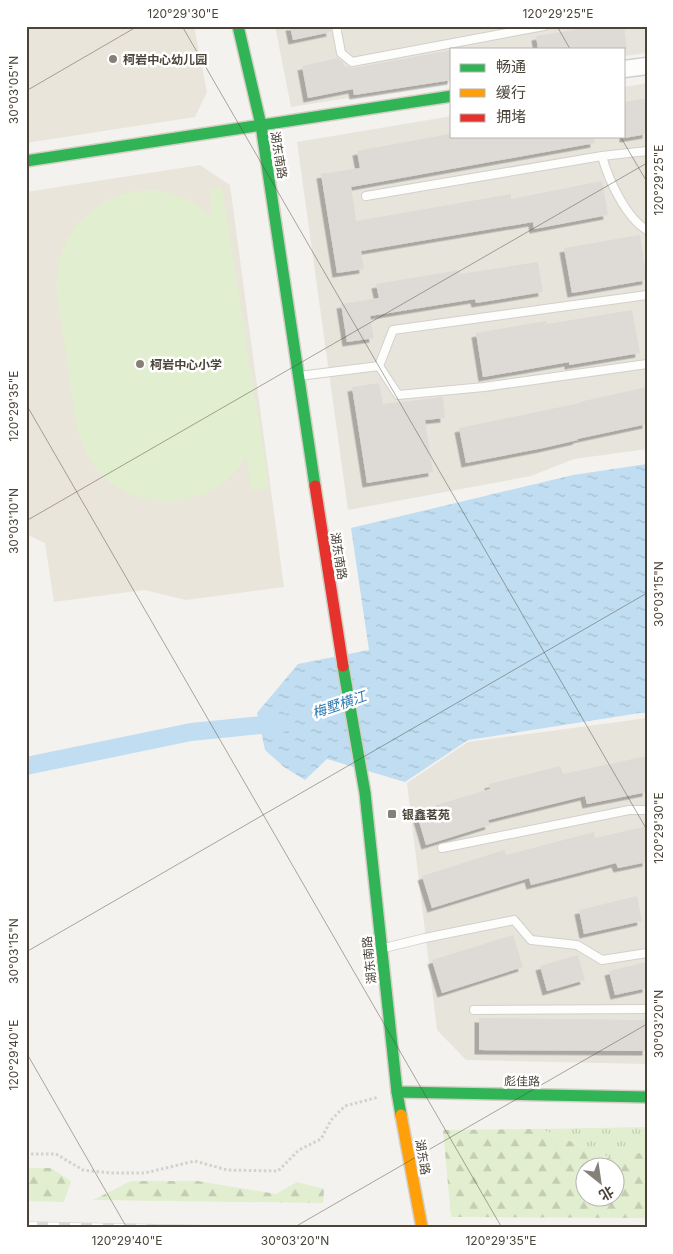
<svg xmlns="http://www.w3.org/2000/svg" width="673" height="1254" viewBox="0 0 673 1254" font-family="Inter,'Noto Sans SC',sans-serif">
  <defs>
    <pattern id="grass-tufts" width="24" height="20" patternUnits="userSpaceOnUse" patternTransform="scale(1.25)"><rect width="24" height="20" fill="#e1eecf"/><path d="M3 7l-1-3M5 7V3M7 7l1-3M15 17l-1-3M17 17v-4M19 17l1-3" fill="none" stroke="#c3cdb2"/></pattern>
    <pattern id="forest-firs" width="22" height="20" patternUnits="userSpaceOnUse" patternTransform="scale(1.25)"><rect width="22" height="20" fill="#e1eecf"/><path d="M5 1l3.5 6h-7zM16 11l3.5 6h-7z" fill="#c3cdb2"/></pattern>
    <pattern id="water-ripples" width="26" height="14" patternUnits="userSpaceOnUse" patternTransform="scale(1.25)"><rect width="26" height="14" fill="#c0ddf1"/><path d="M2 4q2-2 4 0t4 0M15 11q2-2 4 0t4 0" fill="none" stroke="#a6bfcf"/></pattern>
    <filter id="shadow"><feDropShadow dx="-4.5" dy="4.5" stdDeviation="0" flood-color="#0004"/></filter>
  </defs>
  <rect width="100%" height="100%" fill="#f4f2ee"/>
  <g fill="#e7e4dc">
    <polygon points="275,26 647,26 647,53 624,56 624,49 452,49 452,82 291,107"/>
    <polygon points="647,83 647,449 574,459 531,476 348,510 297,142 452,116 452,136 624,136 624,87"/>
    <polygon points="647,718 647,1064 466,1060 437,1030 407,783 468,742"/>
  </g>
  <g fill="#eae5da">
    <polygon points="26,26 194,26 207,92 195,117 26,143"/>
    <polygon points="200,165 230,185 284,587 186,600 144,590 54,602 45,543 30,536 26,537 26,192"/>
  </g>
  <polygon fill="url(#grass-tufts)" points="647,1127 647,1150 618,1161 541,1129"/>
  <g fill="url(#forest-firs)" fill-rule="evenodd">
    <path d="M541,1129L618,1161L647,1150V1218L451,1217L443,1130ZM586,1166H616V1196H586Z"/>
    <polygon points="26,1168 51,1168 71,1181 64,1202 26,1201"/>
    <polygon points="131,1181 198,1181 276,1194 297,1182 324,1189 323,1203 93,1200"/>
  </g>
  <path fill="#e1eecf" d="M222,187L269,488L251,490L246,455C243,460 240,466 236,471C202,513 126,511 95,467C86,454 80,440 76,425C72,395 67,365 63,335C59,312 54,289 58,266C64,231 93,201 127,193C161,185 186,195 212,216L209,189Z"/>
  <polygon fill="url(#water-ripples)" points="647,464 647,713 640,713 468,740 405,782 327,759 305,780 284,767 265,750 257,713 298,664 369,650 351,528 573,475"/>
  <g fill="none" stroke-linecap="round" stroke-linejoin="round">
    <polyline stroke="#c0ddf1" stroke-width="18" points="26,766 191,732 282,723"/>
  </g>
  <g fill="#dedbd6" filter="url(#shadow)">
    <polygon points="290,26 330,26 331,32 293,40"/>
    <polygon points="598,26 624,26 627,49 538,49 536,36"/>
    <polygon points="452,50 452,80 354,95 353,89 308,98 302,66 338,58 343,62 344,66 353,68"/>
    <polygon points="647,98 647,134 624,138 624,102"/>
    <polygon points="449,134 450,136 594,136 595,143 351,187 356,221 511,194 511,199 602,181 608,215 534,229 533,222 361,251 364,269 337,273 321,174 360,168 357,151"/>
    <polygon points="640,235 647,280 572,293 564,248"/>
    <polygon points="538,262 543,292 476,303 475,299 370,316 374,338 347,342 341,304 379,298 376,284 459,270 460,274"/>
    <polygon points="632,310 640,353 569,365 569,362 483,377 476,333 546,321 547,324"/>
    <polygon points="379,383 383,404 443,397 445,418 425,420 433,472 367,483 352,387"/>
    <polygon points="647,387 647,424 577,439 578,440 543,448 466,463 459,428 580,403 579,402"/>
    <polygon points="647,756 647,792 587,804 585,796 488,820 490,825 426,845 416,811 490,789 489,784 560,766 563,774"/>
    <polygon points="647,826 647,862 618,868 616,863 531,885 529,878 432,908 422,876 504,850 506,855 594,832 595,838"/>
    <polygon points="637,896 642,921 584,934 579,910"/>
    <polygon points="513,935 523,967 442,993 432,960"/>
    <polygon points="578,955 585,980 547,991 540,966"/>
    <polygon points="647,962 647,988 615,995 609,971"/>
    <polygon points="479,1018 647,1020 647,1051 479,1050"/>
  </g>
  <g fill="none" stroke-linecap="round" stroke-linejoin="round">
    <defs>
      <g id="lane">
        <polyline points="336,26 341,53 352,62 544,26"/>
        <path d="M602,156C608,179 626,218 647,230"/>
        <polyline points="366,196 602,156 647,151"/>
        <polyline points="379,366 393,330 647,295"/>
        <polyline points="379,366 398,395 484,387 647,364"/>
        <polyline points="299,376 379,366"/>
        <polyline points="442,848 629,810 647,810"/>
        <polyline points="384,948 425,938 514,920 531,940 577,945 602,960 647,953"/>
        <polyline points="474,1010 647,1009"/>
      </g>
      <polyline id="street" points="624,69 647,66"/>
      <g id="fast">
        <polyline points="238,26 261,125 315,486"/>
        <polyline points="26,161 452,96"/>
        <polyline points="343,666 365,793 397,1092 401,1115"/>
        <polyline points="397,1092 647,1097"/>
      </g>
      <polyline id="slow" points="401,1115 422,1228"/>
      <polyline id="jam" points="315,486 343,666"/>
    </defs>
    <use href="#lane" stroke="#d2d0cb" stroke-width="10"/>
    <use href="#street" stroke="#d2d0cb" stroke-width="19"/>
    <use href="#fast" stroke="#d3cfc5" stroke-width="14"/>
    <use href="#slow" stroke="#d3cfc5" stroke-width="14"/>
    <use href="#jam" stroke="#d3cfc5" stroke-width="14"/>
    <polyline stroke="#d3d2cc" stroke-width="3" stroke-dasharray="2.5 2.5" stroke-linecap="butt" points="26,1154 56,1154 83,1170 110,1173 145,1173 195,1161 227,1170 278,1171 299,1150 321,1139 331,1120 345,1106 379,1097"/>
    <use href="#lane" stroke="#fdfdfc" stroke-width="8"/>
    <use href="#street" stroke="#fdfdfc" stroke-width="16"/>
    <use href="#fast" stroke="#30b455" stroke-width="11"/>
    <use href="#slow" stroke="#ff9f0a" stroke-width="11"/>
    <use href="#jam" stroke="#e5322d" stroke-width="11"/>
    <defs>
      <polyline id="rail" points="26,1224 221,1228"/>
    </defs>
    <use href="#rail" stroke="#dbdbda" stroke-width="5.5"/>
    <use href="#rail" stroke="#fff" stroke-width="4" stroke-dasharray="11" stroke-linecap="butt"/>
  </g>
  <path fill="none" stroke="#4b4439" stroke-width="1" stroke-opacity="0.45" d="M182,26L647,830M557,26L570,49M26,91L138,26M620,136L647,182M26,404L502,1228M26,521L647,163M26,952L647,593M26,1052L127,1228M293,1228L647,1024"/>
  <g fill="#868178" stroke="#fff" stroke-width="2">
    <circle cx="113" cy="59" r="5"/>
    <circle cx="140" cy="364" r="5"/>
    <rect x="387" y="809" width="10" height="10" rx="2.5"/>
  </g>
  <g text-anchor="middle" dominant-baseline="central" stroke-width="5" stroke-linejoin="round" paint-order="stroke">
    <g font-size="12" font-weight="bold" fill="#4b4439" stroke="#fff" text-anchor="start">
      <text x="123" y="59">柯岩中心幼儿园</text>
      <text x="150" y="364">柯岩中心小学</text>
      <text x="402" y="814">银鑫茗苑</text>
    </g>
    <g font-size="12" fill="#4b4439" stroke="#fff">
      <text transform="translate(279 155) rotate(81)">湖东南路</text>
      <text transform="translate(339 556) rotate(81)">湖东南路</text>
      <text transform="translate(369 960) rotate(-96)">湖东南路</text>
      <text transform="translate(522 1081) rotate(1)">彪佳路</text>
      <text transform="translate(423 1157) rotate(80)">湖东路</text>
    </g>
    <g font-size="14" font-style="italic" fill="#2e7ab2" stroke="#fff">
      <text transform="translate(339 704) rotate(-19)">梅墅横江</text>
    </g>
  </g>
  <rect width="673" height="1254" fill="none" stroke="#ffffff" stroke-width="55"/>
  <rect x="450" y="48" width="175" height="90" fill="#ffffff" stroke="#b7b4b0"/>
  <rect x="460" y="64" width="25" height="8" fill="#30b455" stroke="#b7b4b0"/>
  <text x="496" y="72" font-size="15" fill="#4b4439">畅通</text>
  <rect x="460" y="89" width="25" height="8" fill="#ff9f0a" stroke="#b7b4b0"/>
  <text x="496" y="98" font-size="15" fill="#4b4439">缓行</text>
  <rect x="460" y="114" width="25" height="8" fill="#e5322d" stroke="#b7b4b0"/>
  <text x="496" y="122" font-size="15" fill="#4b4439">拥堵</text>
  <g transform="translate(600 1182) rotate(150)"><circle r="24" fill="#ffffff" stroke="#b7b4b0"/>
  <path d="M0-4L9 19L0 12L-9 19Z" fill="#868178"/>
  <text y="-8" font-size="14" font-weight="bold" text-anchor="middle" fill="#4b4439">北</text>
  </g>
  <rect x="28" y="28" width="618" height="1198" fill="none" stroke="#4b4439" stroke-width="2"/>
  <g font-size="12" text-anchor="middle" fill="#4b4439">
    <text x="183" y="18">120°29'30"E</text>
    <text x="558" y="18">120°29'25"E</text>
    <text transform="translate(14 90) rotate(-90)" y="4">30°03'05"N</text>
    <text transform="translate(659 180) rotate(-90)" y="4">120°29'25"E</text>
    <text transform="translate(14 406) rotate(-90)" y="4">120°29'35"E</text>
    <text transform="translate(14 521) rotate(-90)" y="4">30°03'10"N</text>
    <text transform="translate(659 594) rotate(-90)" y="4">30°03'15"N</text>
    <text transform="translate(659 828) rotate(-90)" y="4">120°29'30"E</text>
    <text transform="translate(14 951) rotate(-90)" y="4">30°03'15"N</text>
    <text transform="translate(659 1024) rotate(-90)" y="4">30°03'20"N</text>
    <text transform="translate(14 1055) rotate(-90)" y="4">120°29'40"E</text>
    <text x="127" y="1245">120°29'40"E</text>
    <text x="295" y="1245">30°03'20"N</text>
    <text x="501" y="1245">120°29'35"E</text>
  </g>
</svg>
